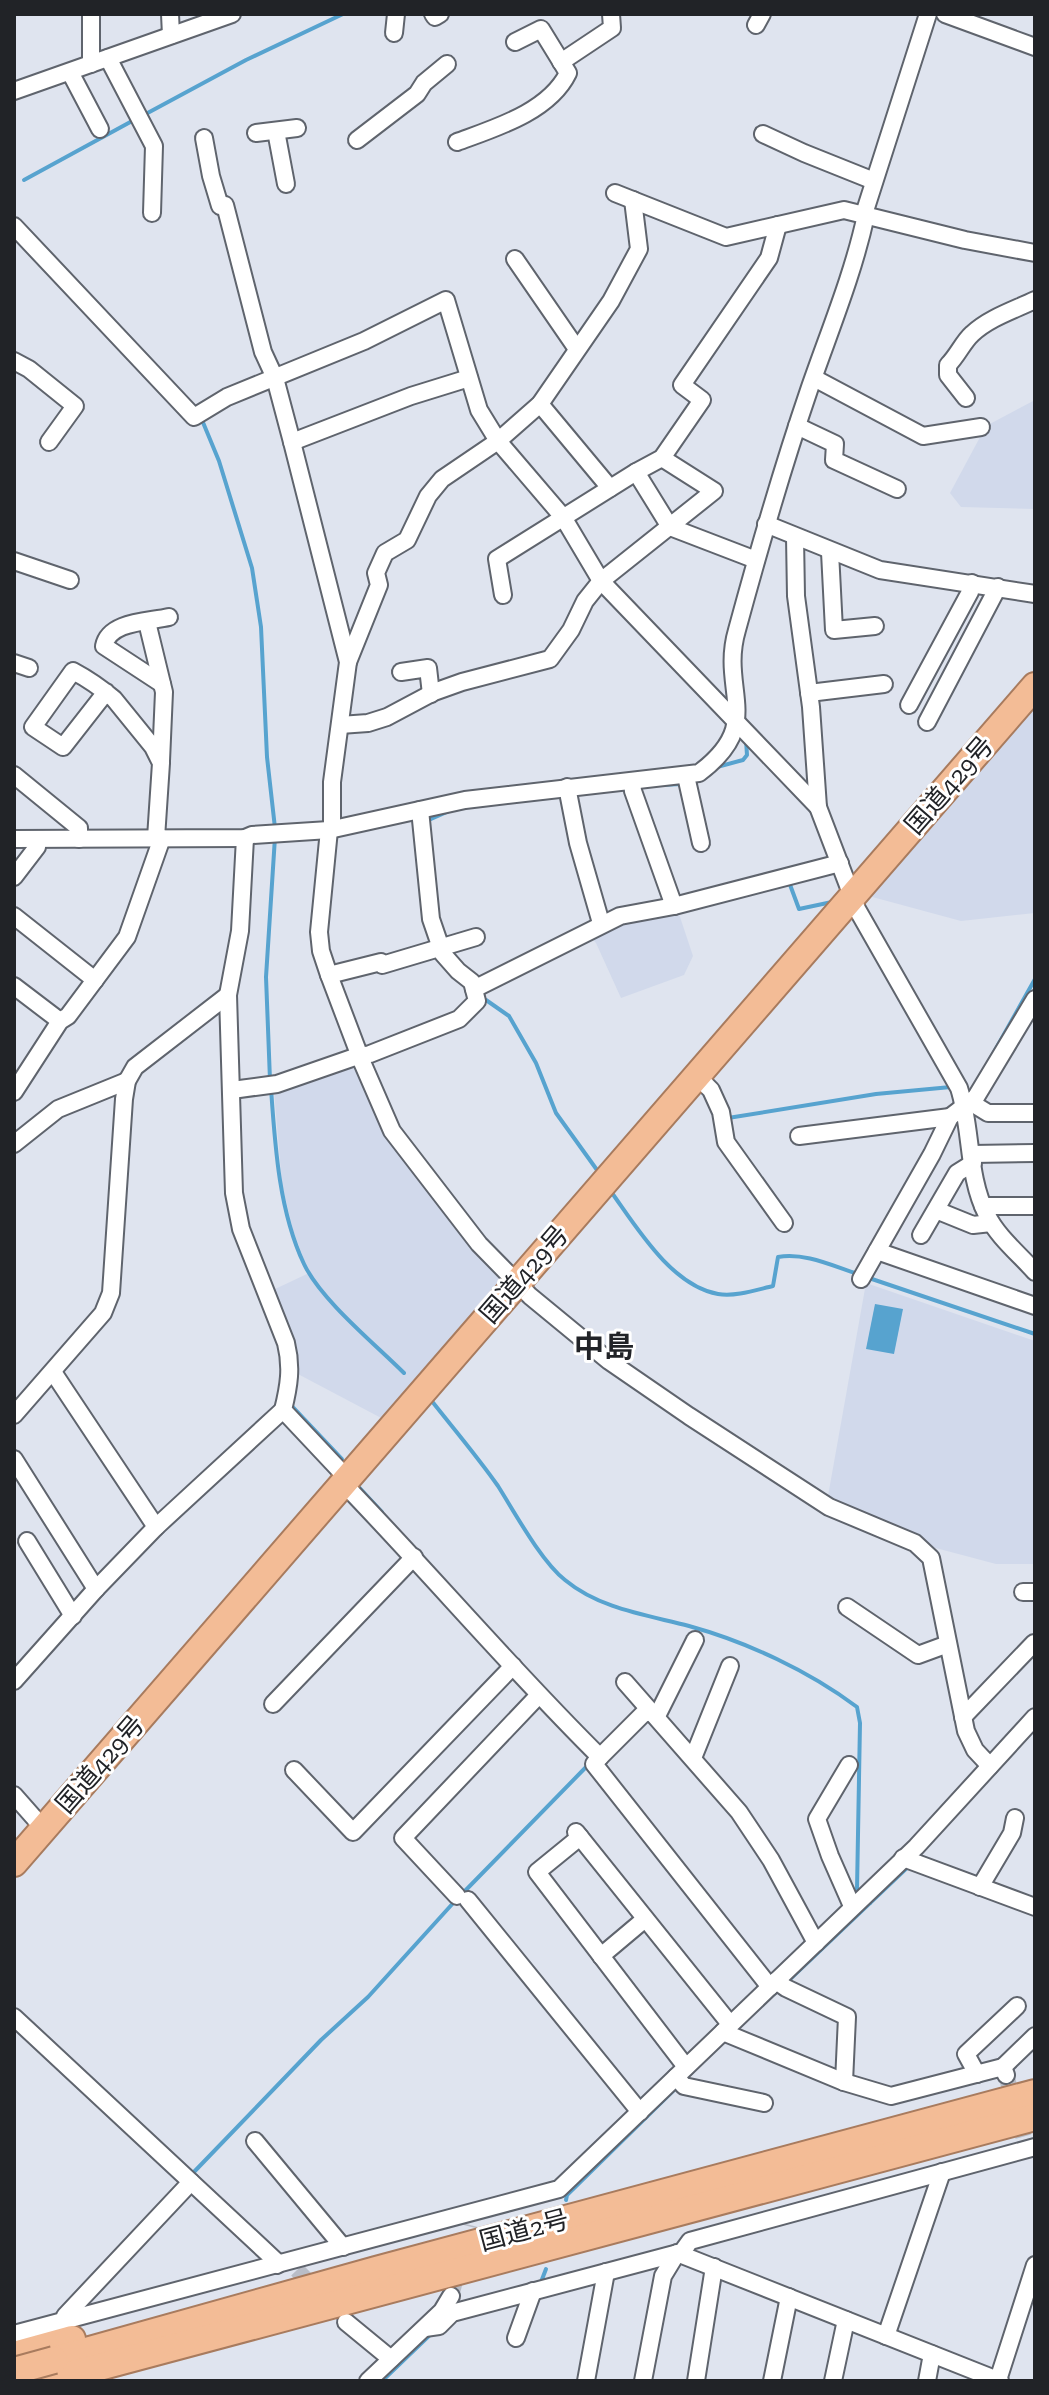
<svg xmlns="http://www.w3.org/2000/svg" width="1049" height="2395" viewBox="0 0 1049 2395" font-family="'Zilla Slab','Noto Sans JP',serif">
  <rect width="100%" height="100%" fill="#dfe4ef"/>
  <g fill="#d1d9eb">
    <polygon points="1035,400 1035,509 961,507 950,493 986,426"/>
    <polygon points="1035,692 1035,913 961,921 865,895"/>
    <polygon points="677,908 693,956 684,975 621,998 596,943 587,933"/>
    <polygon points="356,1062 382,1127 506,1279 385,1420 296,1373 294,1342 273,1290 309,1273 293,1230 282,1184 274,1091"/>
    <polygon points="866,1283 1035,1341 1035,1564 996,1564 932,1547 870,1523 867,1516 828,1496"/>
  </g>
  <polygon fill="#57a3cf" points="875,1304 903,1309 894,1354 866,1349"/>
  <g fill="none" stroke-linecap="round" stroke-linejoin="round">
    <g stroke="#57a3cf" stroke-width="4">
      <polyline points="142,116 246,60 343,14"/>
      <polyline points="24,180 134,120"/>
      <polyline points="202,420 219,461 252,568 261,627 267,757 275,828"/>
      <polyline points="702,779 717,767 743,760 747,755 746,740"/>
      <polyline points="659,785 682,784"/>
      <polyline points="431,819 449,811"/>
      <polyline points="789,882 799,909 832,902"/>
      <polyline points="482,1005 486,1000 509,1016 536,1063 556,1113 597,1170"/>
      <polyline points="989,1061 1035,979"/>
      <polyline points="270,1080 266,977 275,837"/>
      <path d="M271,1088C275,1146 279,1211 304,1264C321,1300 375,1344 404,1373"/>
      <polyline points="728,1118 876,1094 951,1087"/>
      <path d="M612,1193C637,1228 672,1286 718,1294C735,1297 756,1290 773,1286L778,1257C804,1252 833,1266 858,1274"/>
      <polyline points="866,1277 1035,1334"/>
      <path d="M431,1400C453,1428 477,1456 498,1486C515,1513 541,1561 565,1580C600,1609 647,1615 689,1626C747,1642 809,1671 857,1707L860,1723L857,1890L861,1894"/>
      <polyline points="290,1404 342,1459"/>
      <polyline points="355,1483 382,1512"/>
      <polyline points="461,1895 589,1764"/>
      <polyline points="870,1903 910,1865"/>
      <polyline points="786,1983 870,1903 867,1901"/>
      <polyline points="765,2002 779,1989"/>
      <polyline points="192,2174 321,2040 368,1997 455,1901"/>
      <polyline points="566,2200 567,2195 678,2086"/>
      <polyline points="537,2283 541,2282 546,2269"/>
      <polyline points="382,2381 432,2333"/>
    </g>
    <g stroke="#b9bdc7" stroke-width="16" stroke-dasharray="16 8" stroke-linecap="butt">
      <polyline points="1006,2075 1024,2139"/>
      <polyline points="297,2270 318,2292"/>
      <polyline points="451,2296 470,2225"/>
    </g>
    <defs>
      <g id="minor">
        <polyline points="170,14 171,35"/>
        <polyline points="433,14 435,17 440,14"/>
        <polyline points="945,14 1035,47"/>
        <polyline points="756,25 762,14"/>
        <polyline points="394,33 396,14"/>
        <polyline points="108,58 154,146 152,213"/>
        <polyline points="561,62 612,28 611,14"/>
        <polyline points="91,64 91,14"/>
        <polyline points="70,72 100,129"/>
        <polyline points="14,91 232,14"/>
        <polyline points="276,131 286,184"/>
        <polyline points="256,133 297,128"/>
        <polyline points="763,134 804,153 874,181"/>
        <polyline points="204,138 211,176 220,206"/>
        <polyline points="357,140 417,94 424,83 447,64"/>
        <path d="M457,142C495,128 549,112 568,73L541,29L515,42"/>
        <polyline points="615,193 726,237 844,210 965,240 1035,253"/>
        <polyline points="225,205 263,352 275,378 292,442 348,662 332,782 332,829"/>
        <polyline points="864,214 928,14"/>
        <path d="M14,226L194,417L227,397L364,341L446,300L479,410L498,441L563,517L601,581L818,807L857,909L959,1088C972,1128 967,1177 987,1215C997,1236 1019,1254 1035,1272"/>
        <polyline points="515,259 577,349"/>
        <polyline points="14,361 29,369 75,406 49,442"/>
        <polyline points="814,378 923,436 981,427"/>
        <path d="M966,398L948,375V365C958,355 963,342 972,334C989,318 1014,310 1035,300"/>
        <polyline points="540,404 610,488"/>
        <polyline points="797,426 835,444 834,460 897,489"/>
        <polyline points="292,442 411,396 469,378"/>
        <polyline points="636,472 670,527 756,560"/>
        <polyline points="766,524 880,570 1035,594"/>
        <polyline points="795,537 796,596 811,707 818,807"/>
        <polyline points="830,552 834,630 875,626"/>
        <polyline points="14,561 70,580"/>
        <polyline points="503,595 497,559 636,472 662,458 702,400 682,385 769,258 778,225"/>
        <polyline points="147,622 164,692 161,761"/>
        <polyline points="348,662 379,585 376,573 385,553 407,540 428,496 442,479 498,441 540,404 611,301 639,249 633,200"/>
        <polyline points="14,663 29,668"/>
        <polyline points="401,672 428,668 431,694"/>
        <path d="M162,684L104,646C109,621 148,622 169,617"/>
        <path d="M106,692L63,747L33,727L73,671C88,679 101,688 114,699L153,747L161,763L156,838"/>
        <polyline points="809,693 884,684"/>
        <polyline points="909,705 970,592 972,583"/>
        <polyline points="927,722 998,587"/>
        <polyline points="340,725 368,723 387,717 434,692 462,682 550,659 571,630 585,601 601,581 714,491 662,458"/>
        <polyline points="14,775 79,828 79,839"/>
        <polyline points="686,776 701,843"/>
        <polyline points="632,782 633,791 674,906"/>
        <polyline points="567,787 578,843 601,923"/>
        <polyline points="329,830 319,932 321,951 329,975 362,1062 392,1131 479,1244 530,1296 609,1361 689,1416 829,1507 915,1543 931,1558 966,1731 975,1750 990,1766"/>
        <path d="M245,838L240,931L228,995L234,1193L241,1229L286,1343C292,1367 289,1386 283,1410L346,1477"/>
        <path d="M14,839L245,838L252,835L329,830L465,800L699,773C766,723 719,691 737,630C759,549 782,469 809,390C829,332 853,275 866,215"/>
        <polyline points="14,877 37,847 38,839"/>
        <polyline points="14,916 95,980"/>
        <polyline points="329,975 381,962 382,965 476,937"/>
        <polyline points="14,986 60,1021"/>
        <polyline points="474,989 620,916 674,906 840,863"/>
        <polyline points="696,1075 711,1090 721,1112 726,1142 784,1223"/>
        <polyline points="232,1090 277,1084 352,1058 370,1054 459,1019 477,1001 472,982 458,971 443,954 431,919 420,810"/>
        <polyline points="14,1092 60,1021 68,1016 127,937 162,838"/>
        <polyline points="970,1102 988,1113 1035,1113"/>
        <polyline points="799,1136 950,1117"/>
        <polyline points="14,1144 58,1109 127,1081"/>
        <polyline points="972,1154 1035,1153"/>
        <polyline points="983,1206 1035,1206"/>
        <polyline points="936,1210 973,1225 991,1223"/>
        <polyline points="921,1235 957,1173 973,1163"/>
        <polyline points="877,1251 1035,1306"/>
        <polyline points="861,1279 932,1154 950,1117 976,1097 1035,999"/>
        <polyline points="53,1372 156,1527"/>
        <polyline points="14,1415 103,1313 111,1293 124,1099 127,1081 135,1067 228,995"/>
        <polyline points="14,1459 96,1589"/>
        <path d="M342,1482C430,1573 511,1669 600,1757L594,1764L770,1987"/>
        <polyline points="27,1541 73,1616"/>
        <polyline points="1023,1592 1035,1592"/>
        <polyline points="847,1607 918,1655 948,1644"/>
        <polyline points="14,1681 96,1589 156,1527 283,1410"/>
        <polyline points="625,1682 739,1812 771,1860 816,1943"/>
        <polyline points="273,1704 414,1557"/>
        <polyline points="657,1716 695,1640"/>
        <polyline points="963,1717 1034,1643"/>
        <polyline points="600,1757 643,1714 650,1712"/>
        <polyline points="693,1758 730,1666"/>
        <polyline points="849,1765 817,1819 830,1856 852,1906"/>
        <polyline points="294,1770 353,1832 513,1666"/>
        <polyline points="14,1795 44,1829"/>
        <polyline points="576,1832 730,2024"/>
        <polyline points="580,1837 537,1872 686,2067"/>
        <polyline points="903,1858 1035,1907"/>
        <polyline points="980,1887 1012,1833 1015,1818"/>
        <polyline points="457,1896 403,1838 538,1696"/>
        <polyline points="468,1900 640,2112"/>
        <polyline points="601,1956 645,1919"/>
        <polyline points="776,1981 786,1988 847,2017 844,2082"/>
        <polyline points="14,2017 276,2261 277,2265"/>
        <polyline points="723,2032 844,2082 891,2096 1003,2067 1006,2075"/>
        <polyline points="1003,2067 1035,2036"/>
        <polyline points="977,2074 966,2054 1017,2006"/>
        <polyline points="676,2077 684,2086 764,2103"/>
        <polyline points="255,2141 343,2247"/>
        <polyline points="65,2320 65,2316 191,2182"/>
        <polyline points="346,2322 391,2359"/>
        <polyline points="425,2328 439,2326 452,2313 682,2252 690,2241 1035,2147"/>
        <polyline points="14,2334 559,2189 916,1847 1035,1717"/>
        <polyline points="886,2336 942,2172"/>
        <polyline points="516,2338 533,2291"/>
        <polyline points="998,2380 1035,2265"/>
        <polyline points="368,2381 442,2311 451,2296"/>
        <polyline points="586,2381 606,2272"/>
        <polyline points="643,2381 663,2276 677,2253 1000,2381"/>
        <polyline points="696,2381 714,2267"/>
        <polyline points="772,2381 789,2297"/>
        <polyline points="833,2381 846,2320"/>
        <polyline points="927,2381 932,2354"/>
      </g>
      <g id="trunk">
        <polyline points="14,1863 1035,686"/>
        <polyline points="14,2355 72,2339"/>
        <polyline points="54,2360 376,2270 1035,2093"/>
        <polyline points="47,2381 1035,2117"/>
      </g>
    </defs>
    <use href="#minor" stroke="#5f646d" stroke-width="20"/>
    <use href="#trunk" stroke="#a87b5e" stroke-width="30"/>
    <use href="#minor" stroke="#fff" stroke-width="16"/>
    <use href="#trunk" stroke="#f3bc96" stroke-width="26"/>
    <defs>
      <polyline id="trunk-bridge" points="14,2371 54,2360"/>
    </defs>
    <use href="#trunk-bridge" stroke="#a87b5e" stroke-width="30" stroke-linecap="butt"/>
    <use href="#trunk-bridge" stroke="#f3bc96" stroke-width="26"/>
  </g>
  <g text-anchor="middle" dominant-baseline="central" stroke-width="6" stroke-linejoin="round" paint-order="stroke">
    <g font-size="26" fill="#212327" stroke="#fff">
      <text transform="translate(949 785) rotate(-49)">国道429号</text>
      <text transform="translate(524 1274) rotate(-49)">国道429号</text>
      <text transform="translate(100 1764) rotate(-49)">国道429号</text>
      <text transform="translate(524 2230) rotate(-15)">国道2号</text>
    </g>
    <g font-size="30" font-weight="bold" fill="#212327" stroke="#fff">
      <text x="604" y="1347">中島</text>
    </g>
  </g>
  <rect width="1049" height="2395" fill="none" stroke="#212327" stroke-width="32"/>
</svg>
